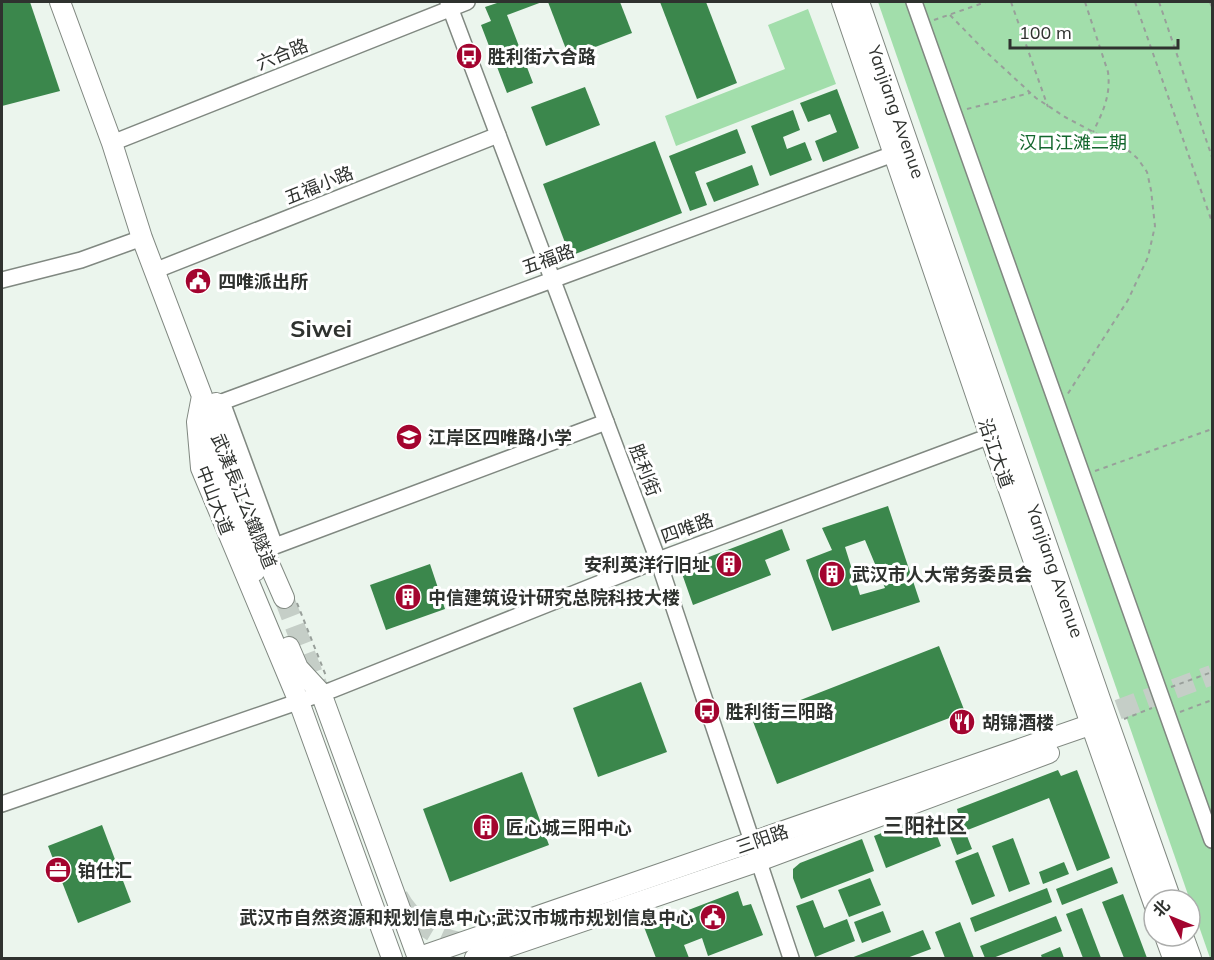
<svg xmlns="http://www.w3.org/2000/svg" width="1214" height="960" viewBox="0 0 1214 960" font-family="Mulish,'Noto Sans SC',sans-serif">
  <rect width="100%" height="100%" fill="#ebf5ed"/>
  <g fill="#a2deab">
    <polygon points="878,2 1212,2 1212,958 1210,958"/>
    <polygon points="808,9 836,84 676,146 665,116 785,69 768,25"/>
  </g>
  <g fill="#3b874c" fill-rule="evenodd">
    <polygon points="2,2 30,2 60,91 2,106"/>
    <polygon points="500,2 542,2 507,15 533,83 507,93 481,25 491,21 485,7"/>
    <polygon points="548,2 620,2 632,33 569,57"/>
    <polygon points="660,2 706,2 737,83 697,99"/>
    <polygon points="585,87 600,125 546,146 531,107"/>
    <polygon points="837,89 859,148 823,162 815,141 837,132 830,114 808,122 800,103"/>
    <polygon points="793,110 800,130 783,137 787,149 805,142 812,160 770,176 751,126"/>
    <polygon points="737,129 746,153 695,172 707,205 690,211 669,156"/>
    <polygon points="655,141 682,213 570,256 543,184"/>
    <polygon points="752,165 759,185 714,202 706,183"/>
    <path d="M888,506L920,602L832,631L806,560L832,550L822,528ZM865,540L885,588L860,595L845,547Z"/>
    <polygon points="782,529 790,550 765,560 771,575 693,605 680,568"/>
    <polygon points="430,564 445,609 386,630 370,585"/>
    <polygon points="939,646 965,712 777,784 752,719"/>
    <polygon points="641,682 667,752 598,777 573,708"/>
    <polygon points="1058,770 1061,776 1077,770 1110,858 1077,871 1049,798 965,831 972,849 957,855 943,819 958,813 957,809"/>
    <polygon points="522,772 549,845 450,882 423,809"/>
    <polygon points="929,814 941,846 886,868 874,836"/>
    <polygon points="102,825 131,902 78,923 48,846"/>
    <polygon points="1013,838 1030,884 1009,892 992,846"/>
    <polygon points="862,839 874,871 801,899 793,878 793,869 800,863"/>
    <polygon points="978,852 995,896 972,905 955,861"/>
    <polygon points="1064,862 1069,874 1043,884 1039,872"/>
    <polygon points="1112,867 1118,883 1062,905 1056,889"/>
    <polygon points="870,878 881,905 849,917 838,890"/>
    <polygon points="1047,888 1052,902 975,932 970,918"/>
    <polygon points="738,891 743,906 751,904 763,935 708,956 702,938 684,945 689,958 656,958 644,927"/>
    <polygon points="1123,894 1147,958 1124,958 1102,902"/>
    <polygon points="813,900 824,928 847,919 855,941 815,957 796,906"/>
    <polygon points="1082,908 1101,958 1083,958 1066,914"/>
    <polygon points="883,911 891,932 862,943 854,922"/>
    <polygon points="1056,916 1062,931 993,958 985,958 980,946"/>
    <polygon points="960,922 974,958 945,958 935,932"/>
    <polygon points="923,930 931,949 907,958 851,958"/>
    <polygon points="1060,947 1064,958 1042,958 1041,955"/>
  </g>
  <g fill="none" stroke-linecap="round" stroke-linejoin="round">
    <g stroke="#c5cec7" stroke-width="20" stroke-dasharray="20 10" stroke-linecap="butt">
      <polyline points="284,598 320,692"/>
      <polyline points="1090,720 1212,675"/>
      <path d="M398,896C412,922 441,943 471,943"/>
    </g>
    <defs>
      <g id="minor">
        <polyline points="448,2 658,560 791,958"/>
        <polyline points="914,2 1212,840"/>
        <polyline points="112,143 467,2"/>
        <polyline points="154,271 498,135"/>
        <polyline points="2,280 81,260 142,238"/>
        <polyline points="206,400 209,403 222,402 904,150"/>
        <polyline points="222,402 275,546 606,422"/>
        <polyline points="2,804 332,690 658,560 990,436"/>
      </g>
      <g id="major">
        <polyline points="60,2 112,143 142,238 202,396 197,422 201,468 299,702 392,958"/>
        <polyline points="842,2 990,436 1154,904"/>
        <path id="s1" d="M859,2L1100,699L1171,900"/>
        <polyline points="216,403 213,422 221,452"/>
        <polyline points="206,438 210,455 240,523 255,571"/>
        <polyline points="249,518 284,598"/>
        <polyline points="289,647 298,668 321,693 418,958"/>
        <polyline points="1165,936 1173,958"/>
        <polyline points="1183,936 1191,958"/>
        <polyline points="417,958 1101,721"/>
        <polyline points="475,958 759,861 1049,753"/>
      </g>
    </defs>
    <use href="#minor" stroke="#808881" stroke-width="18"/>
    <use href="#major" stroke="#808881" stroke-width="22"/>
    <g stroke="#989f9a" stroke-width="2" stroke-dasharray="4.5 4.5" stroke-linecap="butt">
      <polyline points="1011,2 1048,107"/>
      <path d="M1085,2L1108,72C1111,95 1103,112 1093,132"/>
      <polyline points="1135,2 1212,222"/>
      <polyline points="1159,2 1212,157"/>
      <polyline points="1210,2 1212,8"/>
      <polyline points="950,15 984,50 1036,98 1065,117 1129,151 1138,159 1147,172 1151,190 1155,226 1148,257 1128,300 1067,395"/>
      <polyline points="934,20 986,2"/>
      <polyline points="967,109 1030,93"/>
      <polyline points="1095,471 1212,429"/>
      <polyline points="297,603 326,676"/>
      <polyline points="1171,687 1212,672"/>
      <polyline points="1180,712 1212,700"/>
      <polyline points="1124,719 1152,708"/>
    </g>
    <use href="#minor" stroke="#fff" stroke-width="15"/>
    <use href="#major" stroke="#fff" stroke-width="20"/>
  </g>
  <defs>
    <symbol id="bus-disc" viewBox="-11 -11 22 22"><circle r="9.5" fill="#a3042f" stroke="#fff"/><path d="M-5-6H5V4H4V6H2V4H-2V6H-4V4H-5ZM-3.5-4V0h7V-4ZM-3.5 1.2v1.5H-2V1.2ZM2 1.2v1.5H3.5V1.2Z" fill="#fff"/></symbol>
    <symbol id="civic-disc" viewBox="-11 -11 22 22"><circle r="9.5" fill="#a3042f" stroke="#fff"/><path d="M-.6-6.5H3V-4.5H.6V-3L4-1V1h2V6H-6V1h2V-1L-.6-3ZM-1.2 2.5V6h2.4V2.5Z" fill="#fff"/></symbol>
    <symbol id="school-disc" viewBox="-11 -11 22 22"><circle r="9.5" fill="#a3042f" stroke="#fff"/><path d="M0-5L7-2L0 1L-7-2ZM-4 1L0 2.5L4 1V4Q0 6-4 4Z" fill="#fff"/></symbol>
    <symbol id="building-disc" viewBox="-11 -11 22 22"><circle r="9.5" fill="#a3042f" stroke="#fff"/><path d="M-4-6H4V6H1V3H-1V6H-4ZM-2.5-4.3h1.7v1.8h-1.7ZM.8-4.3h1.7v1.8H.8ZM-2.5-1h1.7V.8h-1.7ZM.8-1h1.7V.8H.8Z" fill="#fff"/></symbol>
    <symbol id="restaurant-disc" viewBox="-11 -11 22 22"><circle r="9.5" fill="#a3042f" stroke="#fff"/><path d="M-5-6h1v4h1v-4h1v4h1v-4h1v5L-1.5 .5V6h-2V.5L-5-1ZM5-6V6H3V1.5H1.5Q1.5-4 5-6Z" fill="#fff"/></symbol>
    <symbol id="office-disc" viewBox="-11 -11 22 22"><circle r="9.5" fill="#a3042f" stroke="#fff"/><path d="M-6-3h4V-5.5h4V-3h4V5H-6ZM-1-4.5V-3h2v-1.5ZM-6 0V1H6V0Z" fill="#fff"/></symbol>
  </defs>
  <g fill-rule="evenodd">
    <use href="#bus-disc" x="454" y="41" width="30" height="30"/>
    <use href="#civic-disc" x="183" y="266" width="30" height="30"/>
    <use href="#school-disc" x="394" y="422" width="30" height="30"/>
    <use href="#building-disc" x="714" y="549" width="30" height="30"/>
    <use href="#building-disc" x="817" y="559" width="30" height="30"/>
    <use href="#building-disc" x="393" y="582" width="30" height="30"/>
    <use href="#bus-disc" x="692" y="696" width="30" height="30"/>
    <use href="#restaurant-disc" x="947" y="707" width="30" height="30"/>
    <use href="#building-disc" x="471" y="812" width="30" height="30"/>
    <use href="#office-disc" x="43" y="855" width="30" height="30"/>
    <use href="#civic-disc" x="698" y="902" width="30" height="30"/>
  </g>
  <g text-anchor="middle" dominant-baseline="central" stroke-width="6" stroke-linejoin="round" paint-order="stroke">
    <g font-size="18" fill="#2f322f" stroke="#fff">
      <text transform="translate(282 54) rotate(-22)">六合路</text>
      <text stroke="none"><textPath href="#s1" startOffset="116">Yanjiang Avenue</textPath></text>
      <text transform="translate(319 185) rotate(-22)">五福小路</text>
      <text transform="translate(548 259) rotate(-20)">五福路</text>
      <text transform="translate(996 453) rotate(71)">沿江大道</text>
      <text transform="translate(645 470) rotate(69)">胜利街</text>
      <text transform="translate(215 500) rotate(69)">中山大道</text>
      <text transform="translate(244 501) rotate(68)">武漢長江公鐵隧道</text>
      <text transform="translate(687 528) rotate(-20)">四唯路</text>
      <text stroke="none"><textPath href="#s1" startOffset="602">Yanjiang Avenue</textPath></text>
      <text transform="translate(762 839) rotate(-19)">三阳路</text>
    </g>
    <g font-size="18" font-weight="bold" fill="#2f322f" stroke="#fff" text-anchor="start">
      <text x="488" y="56">胜利街六合路</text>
      <text x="218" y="281">四唯派出所</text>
      <text x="428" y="437">江岸区四唯路小学</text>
      <text x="710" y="564" text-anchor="end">安利英洋行旧址</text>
      <text x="852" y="574">武汉市人大常务委员会</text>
      <text x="428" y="597">中信建筑设计研究总院科技大楼</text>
      <text x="726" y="711">胜利街三阳路</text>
      <text x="982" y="722">胡锦酒楼</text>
      <text x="506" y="827">匠心城三阳中心</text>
      <text x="78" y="870">铂仕汇</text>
      <text x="694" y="917" text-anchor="end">武汉市自然资源和规划信息中心;武汉市城市规划信息中心</text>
    </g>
    <g font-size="18" fill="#13662d" stroke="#fff">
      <text x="1073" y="142">汉口江滩二期</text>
    </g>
    <g font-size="21" font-weight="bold" fill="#2f322f" stroke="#fff">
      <text x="925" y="825">三阳社区</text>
    </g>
    <g font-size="24" font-weight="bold" fill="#2f322f" stroke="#fff">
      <text x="321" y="328">Siwei</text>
    </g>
  </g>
  <rect width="1214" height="960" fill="none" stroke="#2f322f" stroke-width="6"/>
  <g transform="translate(1172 918) rotate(313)"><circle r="28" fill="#ffffff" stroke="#acadac" stroke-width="1.5"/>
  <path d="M0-4.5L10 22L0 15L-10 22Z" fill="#a3042f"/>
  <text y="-9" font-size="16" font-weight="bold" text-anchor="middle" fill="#2f322f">北</text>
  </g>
  <path d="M1010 39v9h168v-9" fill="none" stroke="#2f322f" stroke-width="3"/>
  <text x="1019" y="39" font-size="18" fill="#2f322f" stroke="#ffffff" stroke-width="4.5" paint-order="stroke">100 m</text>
</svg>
